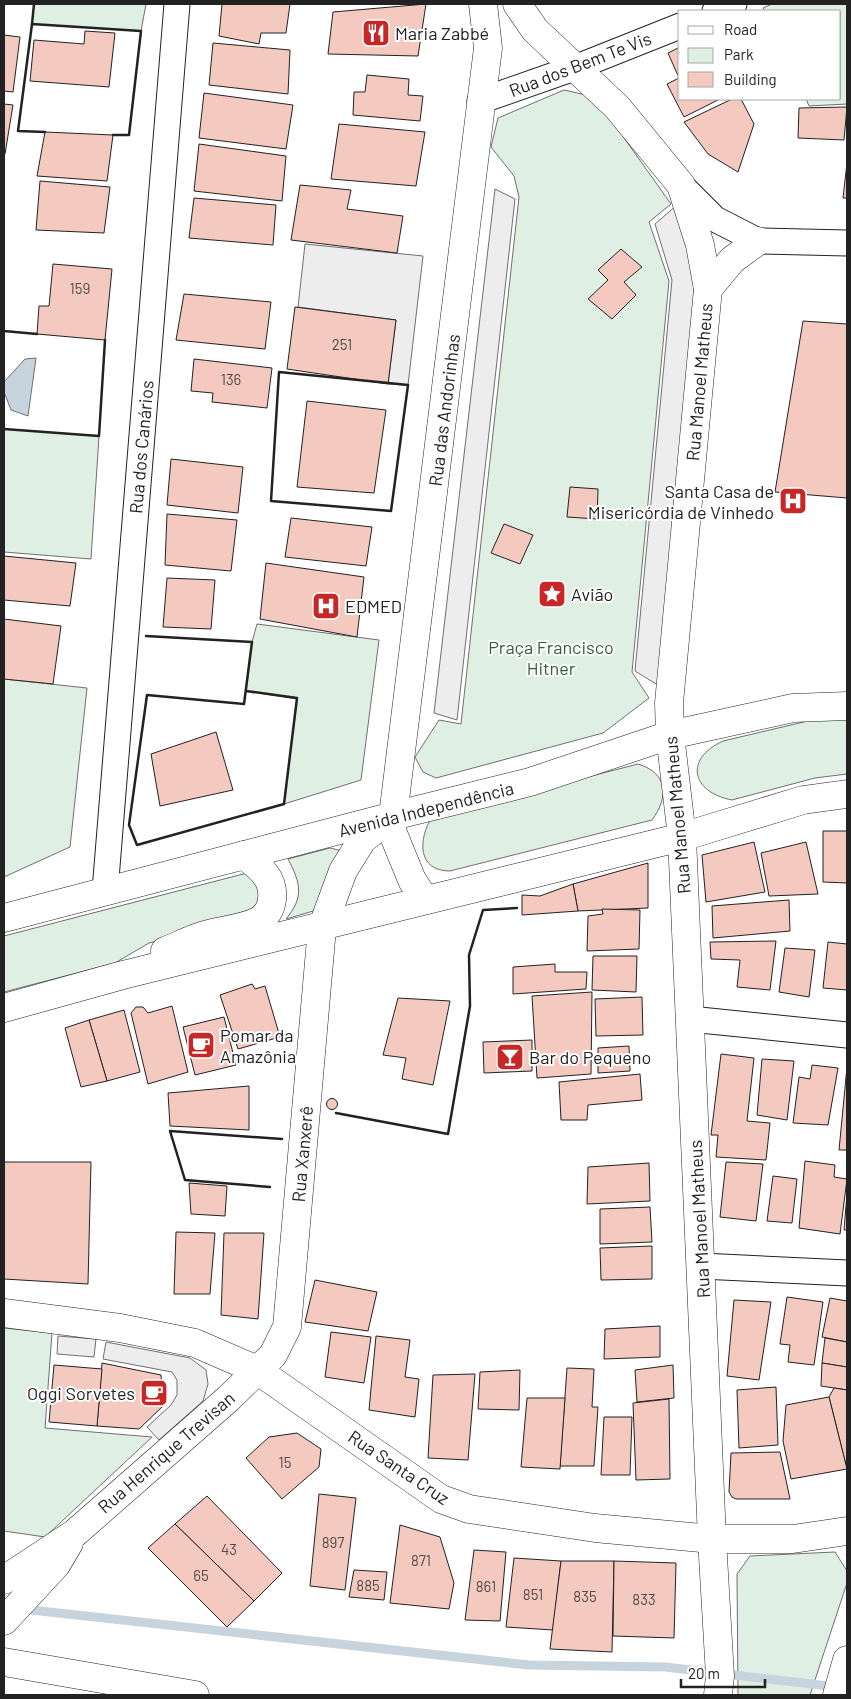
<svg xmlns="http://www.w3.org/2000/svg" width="851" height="1699" viewBox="0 0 851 1699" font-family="Barlow,sans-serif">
  <rect width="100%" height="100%" fill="#fff"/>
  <g fill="#e0efe3" stroke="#6f6f6f">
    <polygon points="34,4 146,4 141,31 32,24"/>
    <polygon points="772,4 847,4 847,104 809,106 806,99 840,99 840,11 765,11 763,8"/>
    <polygon points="564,90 595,97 671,204 649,222 669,281 632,672 649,698 603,733 436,778 423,772 415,757 439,720 461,724 519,197 514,176 491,147 498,118"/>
    <polygon points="4,429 99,436 91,559 4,552"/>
    <polygon points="257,624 379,640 361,780 284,804 297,699 246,691 252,642"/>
    <polygon points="4,679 87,688 70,847 4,877"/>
    <path d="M847,714V774L815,778L732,800C691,792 684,759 723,741L829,716Z"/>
    <path d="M638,764C668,773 669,797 652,820L450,871C417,871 418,839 432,817Z"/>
    <path d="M330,848L343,851L320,909L286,919C304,897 301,884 288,859Z"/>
    <polygon points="247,873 266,889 249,916 149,943 115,963 4,992 4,936"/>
    <polygon points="4,1328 52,1333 45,1428 152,1437 45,1537 4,1531"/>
    <polygon points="835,1552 847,1571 847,1583 810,1695 738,1695 737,1574 750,1556"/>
  </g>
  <g fill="#ededed" stroke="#6f6f6f">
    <polygon points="495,189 515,199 457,720 434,713"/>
    <polygon points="677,205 703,290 666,690 635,671 672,280 655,224"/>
    <polygon points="305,244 423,256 408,385 388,384 396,320 298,307"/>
    <polygon points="58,1336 96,1339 94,1357 57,1354"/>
    <polygon points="106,1342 190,1358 206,1370 208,1384 203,1401 159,1440 147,1427 171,1405 177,1395 177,1380 172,1372 103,1359"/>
  </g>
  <polygon fill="#c7d3dd" stroke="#6f6f6f" points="36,358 28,416 11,410 4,392 4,382 25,359"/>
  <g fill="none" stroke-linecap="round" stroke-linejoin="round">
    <polyline stroke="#c7d3dd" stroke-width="9" points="22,1609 529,1665 665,1667 837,1687"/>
  </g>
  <g fill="#f3c9c0" stroke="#222">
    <polygon points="222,4 290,4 286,33 261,33 259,44 219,36"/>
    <polygon points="426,4 418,56 328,54 333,12"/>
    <polygon points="85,31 115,33 109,87 30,81 34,40 84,44"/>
    <polygon points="4,35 20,37 13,92 4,91"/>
    <polygon points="213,43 290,50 288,94 209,85"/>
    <polygon points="680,47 680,99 720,99 684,117 667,84 679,78 668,53"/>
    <polygon points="367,75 409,79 408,95 423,96 420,121 353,115 354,92 365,92"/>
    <polygon points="204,93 293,105 286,149 199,138"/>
    <polygon points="732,99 741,99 754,124 738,172 708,154 684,122"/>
    <polygon points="4,104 13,105 5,154 4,154"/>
    <polygon points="847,107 844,140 798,138 799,108"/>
    <polygon points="339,124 425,132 416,186 331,179"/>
    <polygon points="45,132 113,135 107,181 37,176"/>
    <polygon points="199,144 286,156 282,201 194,191"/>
    <polygon points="847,163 847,198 843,198"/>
    <polygon points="40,181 110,187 104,233 36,230"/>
    <polygon points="300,185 351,190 347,209 403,216 397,253 291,240"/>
    <polygon points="194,198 276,205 273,245 189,238"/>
    <polygon points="621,249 642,267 624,282 636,295 612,319 588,299 608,280 598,270"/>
    <polygon points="53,264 112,269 105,340 37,334 39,306 49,306"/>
    <polygon points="184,294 271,302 265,349 176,340"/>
    <polygon points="295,307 396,320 388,384 287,369"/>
    <polygon points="803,321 847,324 847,498 775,492"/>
    <polygon points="194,359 272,368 267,408 212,402 213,393 191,391"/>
    <polygon points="307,401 386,410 374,493 297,487"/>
    <polygon points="171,459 243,467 238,513 167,505"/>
    <polygon points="570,487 598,489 597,519 567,517"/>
    <polygon points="167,514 237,520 231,571 165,565"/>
    <polygon points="291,518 372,527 366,566 285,557"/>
    <polygon points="504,524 533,535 520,564 491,553"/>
    <polygon points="4,556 76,563 70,606 4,600"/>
    <polygon points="266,563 364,577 357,637 260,619"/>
    <polygon points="167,578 215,580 211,629 163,627"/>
    <polygon points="4,619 61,626 53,684 4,679"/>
    <polygon points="216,732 233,790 160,806 151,754"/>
    <polygon points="823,831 847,831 847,883 823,882"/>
    <polygon points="754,842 765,892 706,902 702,855"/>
    <polygon points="806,842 818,894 769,896 761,853"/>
    <polygon points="648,863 648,908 578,911 573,884"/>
    <polygon points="573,884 578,911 522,915 522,895 540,896"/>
    <polygon points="789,900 790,931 713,938 712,906"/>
    <polygon points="602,909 640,910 639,949 587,951 588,916 603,914"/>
    <polygon points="776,941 770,990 737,987 740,960 711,959 710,942"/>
    <polygon points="828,942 847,944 847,990 823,988"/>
    <polygon points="785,948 815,950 809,997 779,992"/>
    <polygon points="593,956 637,956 636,992 592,990"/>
    <polygon points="555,964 555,972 587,972 586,989 513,994 513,967"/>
    <polygon points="252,984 255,989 265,986 280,1037 238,1049 220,995"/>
    <polygon points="592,992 591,1074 537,1078 532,996"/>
    <polygon points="642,997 643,1035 596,1036 595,999"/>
    <polygon points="398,998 450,1001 433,1085 402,1079 406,1058 383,1055"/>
    <polygon points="172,1006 188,1072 148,1084 131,1013 136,1007 143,1007 148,1013"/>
    <polygon points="124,1010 140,1072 107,1081 89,1020"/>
    <polygon points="224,1017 236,1065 195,1075 183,1027"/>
    <polygon points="89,1020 107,1081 81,1087 65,1028"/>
    <polygon points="532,1040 532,1071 484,1073 483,1042"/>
    <polygon points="629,1046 630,1071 598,1073 598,1048"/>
    <polygon points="721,1054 754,1058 747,1121 770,1123 766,1160 716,1157 718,1135 711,1135"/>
    <polygon points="762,1059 794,1061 787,1120 757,1115"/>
    <polygon points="812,1065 838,1068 828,1125 793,1123 799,1077 810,1079"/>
    <polygon points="847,1067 847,1150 839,1150"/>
    <polygon points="640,1074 642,1100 588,1105 587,1120 561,1120 559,1082"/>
    <polygon points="249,1086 249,1130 170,1126 168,1093"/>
    <circle cx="332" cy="1104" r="5.5"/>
    <polygon points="805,1161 835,1165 834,1177 847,1179 840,1234 799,1228"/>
    <polygon points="4,1162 91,1162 88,1284 4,1279"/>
    <polygon points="726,1162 763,1164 756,1221 720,1217"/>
    <polygon points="649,1163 650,1201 587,1204 588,1167"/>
    <polygon points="773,1176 797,1179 792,1223 767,1221"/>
    <polygon points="189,1183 227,1186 225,1216 191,1214"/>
    <polygon points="847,1194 847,1230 844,1230"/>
    <polygon points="650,1207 652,1242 600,1244 600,1209"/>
    <polygon points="176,1232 215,1233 210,1294 174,1294"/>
    <polygon points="224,1233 264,1233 258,1319 221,1315"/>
    <polygon points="652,1246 652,1279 601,1280 600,1248"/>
    <polygon points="315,1280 377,1292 368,1331 305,1322"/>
    <polygon points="787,1297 823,1302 814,1365 788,1362 790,1345 780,1344"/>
    <polygon points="830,1298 847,1301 847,1342 822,1337"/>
    <polygon points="734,1300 771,1302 759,1380 727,1376"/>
    <polygon points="660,1326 660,1357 604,1359 605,1329"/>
    <polygon points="331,1332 371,1337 364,1383 325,1377"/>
    <polygon points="376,1336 410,1340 405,1377 419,1379 415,1417 369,1410"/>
    <polygon points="825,1338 847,1342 847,1367 822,1363"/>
    <polygon points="102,1363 161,1375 163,1406 139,1429 97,1426"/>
    <polygon points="822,1363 847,1367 847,1390 821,1386"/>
    <polygon points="54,1365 102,1369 97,1426 49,1422"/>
    <polygon points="673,1365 674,1398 637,1402 635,1370"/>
    <polygon points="567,1368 594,1369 592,1407 598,1407 594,1466 560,1466"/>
    <polygon points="520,1370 519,1410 478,1409 480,1372"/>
    <polygon points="475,1374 468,1460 428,1458 433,1375"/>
    <polygon points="776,1387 778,1445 739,1448 737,1390"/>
    <polygon points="834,1388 847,1390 847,1469 829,1397"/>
    <polygon points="829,1397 847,1469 791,1479 783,1441 786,1405"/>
    <polygon points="527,1398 565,1398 560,1469 521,1467"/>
    <polygon points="669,1399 670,1479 636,1480 633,1403"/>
    <polygon points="604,1417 632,1417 630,1475 601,1475"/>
    <polygon points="297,1433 321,1449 319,1467 282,1499 246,1458 269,1437"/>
    <polygon points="780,1452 790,1499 736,1499 732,1497 729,1492 731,1453"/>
    <polygon points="319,1494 356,1498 345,1590 310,1586"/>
    <polygon points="207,1496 282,1573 254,1601 175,1524"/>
    <polygon points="175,1524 254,1601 227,1627 148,1548"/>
    <polygon points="400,1525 440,1537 454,1583 449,1609 390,1603"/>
    <polygon points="474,1550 506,1552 500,1621 465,1620"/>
    <polygon points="514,1558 561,1561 553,1630 506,1627"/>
    <polygon points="561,1561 614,1561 612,1652 550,1649"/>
    <polygon points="614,1561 676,1563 674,1638 613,1636"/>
    <polygon points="354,1570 387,1572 384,1600 349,1597"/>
  </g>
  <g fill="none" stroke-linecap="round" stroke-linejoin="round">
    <defs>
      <g id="street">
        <polyline points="715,11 734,4"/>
        <polyline points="480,101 577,67 680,26"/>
        <polyline points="681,185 715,219 758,241 847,243"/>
        <polyline points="105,891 177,4"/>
        <polyline points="690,1019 847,1035"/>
        <polyline points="701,1266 847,1273"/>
      </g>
      <g id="secondary">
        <polyline points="517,4 535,30 617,107 681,185 700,245 708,289 669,703 670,735 682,837 712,1539 720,1676 718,1695"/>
        <polyline points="708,289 732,260 758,241"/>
        <polyline points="393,816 488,48 483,4"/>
        <polyline points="4,1313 120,1328 195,1343 257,1370 441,1499 469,1509 595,1528 712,1539 793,1539 847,1531"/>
        <polyline points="4,1580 75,1533 229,1398 273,1355 287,1327 322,928"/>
        <polyline points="4,1621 56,1565 69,1543"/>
        <polyline points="4,1662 195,1695"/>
        <polyline points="837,1695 847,1660"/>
      </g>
      <g id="primary">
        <polyline points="393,816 392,831 412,880 425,900"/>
        <polyline points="4,918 393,816 530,782 670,735 793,708 847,706"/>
        <polyline points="322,928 343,871 362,840 386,821"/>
        <path d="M165,951C178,946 191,939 205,935C222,930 242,929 258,921C275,912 276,888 265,874C260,867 251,861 244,855"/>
        <polyline points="4,1008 123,975 682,837 803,800 847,794"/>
      </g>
    </defs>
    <use href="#street" stroke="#222" stroke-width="27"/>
    <use href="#secondary" stroke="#222" stroke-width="29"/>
    <use href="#primary" stroke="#222" stroke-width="29"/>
    <use href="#street" stroke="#fff" stroke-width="25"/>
    <use href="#secondary" stroke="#fff" stroke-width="28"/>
    <use href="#primary" stroke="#fff" stroke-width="28"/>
    <g stroke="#222" stroke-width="2.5">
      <polyline points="32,24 34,4"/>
      <polyline points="45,132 18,131 32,24 141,31 129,135 113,135"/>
      <polyline points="4,331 37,334"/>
      <polygon points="279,372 408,385 391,511 271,501"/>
      <polyline points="4,429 99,436 105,340"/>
      <polyline points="146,636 252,642 244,704 147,695 129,825 137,845 284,804 297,698 246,691"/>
      <polyline points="336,1113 448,1134 470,1006 469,955 483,910 517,908"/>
      <polyline points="270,1187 185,1180 170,1131 282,1139"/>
    </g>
  </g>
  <defs>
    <symbol id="restaurant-square" viewBox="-11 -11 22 22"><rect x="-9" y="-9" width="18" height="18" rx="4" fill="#c62828" stroke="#fff"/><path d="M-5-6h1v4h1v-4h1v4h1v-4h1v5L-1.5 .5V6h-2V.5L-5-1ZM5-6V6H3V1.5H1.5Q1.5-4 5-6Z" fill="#fff"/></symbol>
    <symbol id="hospital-square" viewBox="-11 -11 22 22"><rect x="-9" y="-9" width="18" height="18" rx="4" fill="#c62828" stroke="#fff"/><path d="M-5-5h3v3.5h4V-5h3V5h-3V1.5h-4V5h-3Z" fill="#fff"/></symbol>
    <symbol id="sight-square" viewBox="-11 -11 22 22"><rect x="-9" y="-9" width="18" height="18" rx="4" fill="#c62828" stroke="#fff"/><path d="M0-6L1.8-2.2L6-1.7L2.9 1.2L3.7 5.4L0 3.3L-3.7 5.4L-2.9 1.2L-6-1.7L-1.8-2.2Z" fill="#fff"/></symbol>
    <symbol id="cafe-square" viewBox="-11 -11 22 22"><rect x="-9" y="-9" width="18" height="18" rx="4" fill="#c62828" stroke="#fff"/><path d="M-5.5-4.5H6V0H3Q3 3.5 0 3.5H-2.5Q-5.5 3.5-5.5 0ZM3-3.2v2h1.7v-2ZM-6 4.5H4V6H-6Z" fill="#fff"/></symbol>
    <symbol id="bar-square" viewBox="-11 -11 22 22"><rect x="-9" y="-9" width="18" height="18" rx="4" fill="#c62828" stroke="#fff"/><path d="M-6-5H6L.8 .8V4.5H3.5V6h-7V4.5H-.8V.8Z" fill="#fff"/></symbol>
  </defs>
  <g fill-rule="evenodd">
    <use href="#restaurant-square" x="360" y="17" width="32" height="32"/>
    <use href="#hospital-square" x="777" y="485" width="32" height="32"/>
    <use href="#sight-square" x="536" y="578" width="32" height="32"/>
    <use href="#hospital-square" x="310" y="590" width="32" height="32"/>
    <use href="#cafe-square" x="185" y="1029" width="32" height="32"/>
    <use href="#bar-square" x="494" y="1041" width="32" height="32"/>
    <use href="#cafe-square" x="138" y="1377" width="32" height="32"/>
  </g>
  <g text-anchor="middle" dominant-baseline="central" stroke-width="4" stroke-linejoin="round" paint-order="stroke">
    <g font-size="15" fill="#564c4a">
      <text x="80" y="288">159</text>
      <text x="342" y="344">251</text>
      <text x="231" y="379">136</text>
      <text x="285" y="1462">15</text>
      <text x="333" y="1542">897</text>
      <text x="229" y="1549">43</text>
      <text x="421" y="1560">871</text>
      <text x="201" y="1575">65</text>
      <text x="368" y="1585">885</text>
      <text x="486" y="1586">861</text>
      <text x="533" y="1594">851</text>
      <text x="585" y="1596">835</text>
      <text x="644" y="1599">833</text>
    </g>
    <g font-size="18" fill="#222" stroke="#fff" text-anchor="start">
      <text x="395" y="33">Maria Zabbé</text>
      <text x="774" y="491" text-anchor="end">Santa Casa de<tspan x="774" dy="21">Misericórdia de Vinhedo</tspan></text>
      <text x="571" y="594">Avião</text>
      <text x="345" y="606">EDMED</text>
      <text x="220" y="1035">Pomar da<tspan x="220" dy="21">Amazônia</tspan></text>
      <text x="529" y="1057">Bar do Pequeno</text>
      <text x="135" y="1393" text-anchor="end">Oggi Sorvetes</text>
    </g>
    <g font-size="18" fill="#222" stroke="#fff">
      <text transform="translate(580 64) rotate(-21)">Rua dos Bem Te Vis</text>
      <text transform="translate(699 382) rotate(-85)">Rua Manoel Matheus</text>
      <text transform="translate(444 410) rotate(-83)">Rua das Andorinhas</text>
      <text transform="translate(141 447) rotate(-85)">Rua dos Canários</text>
      <text transform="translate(426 809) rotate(-14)">Avenida Independência</text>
      <text transform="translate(677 815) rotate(-95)">Rua Manoel Matheus</text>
      <text transform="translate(302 1154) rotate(-85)">Rua Xanxerê</text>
      <text transform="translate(699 1219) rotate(-93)">Rua Manoel Matheus</text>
      <text transform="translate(166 1452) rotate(-41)">Rua Henrique Trevisan</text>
      <text transform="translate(399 1467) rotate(34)">Rua Santa Cruz</text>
    </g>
    <g font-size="18" fill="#2f5e38" stroke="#fff">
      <text x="551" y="647">Praça Francisco<tspan x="551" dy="21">Hitner</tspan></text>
    </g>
  </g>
  <rect width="851" height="1699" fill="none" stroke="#222222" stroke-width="10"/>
  <rect x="678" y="10" width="162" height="90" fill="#ffffff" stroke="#a7a7a7"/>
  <rect x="688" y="26" width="25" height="8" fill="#ffffff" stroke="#a7a7a7"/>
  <text x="724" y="35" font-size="15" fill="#222222">Road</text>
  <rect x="688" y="48" width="25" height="15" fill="#e0efe3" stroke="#a7a7a7"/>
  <text x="724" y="60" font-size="15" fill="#222222">Park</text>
  <rect x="688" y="72" width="25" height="15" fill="#f3c9c0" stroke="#a7a7a7"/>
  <text x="724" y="85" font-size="15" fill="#222222">Building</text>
  <path d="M681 1679v8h84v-8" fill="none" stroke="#222222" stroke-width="2.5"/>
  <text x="688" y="1679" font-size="15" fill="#222222" stroke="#ffffff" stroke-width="4" paint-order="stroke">20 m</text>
</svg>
